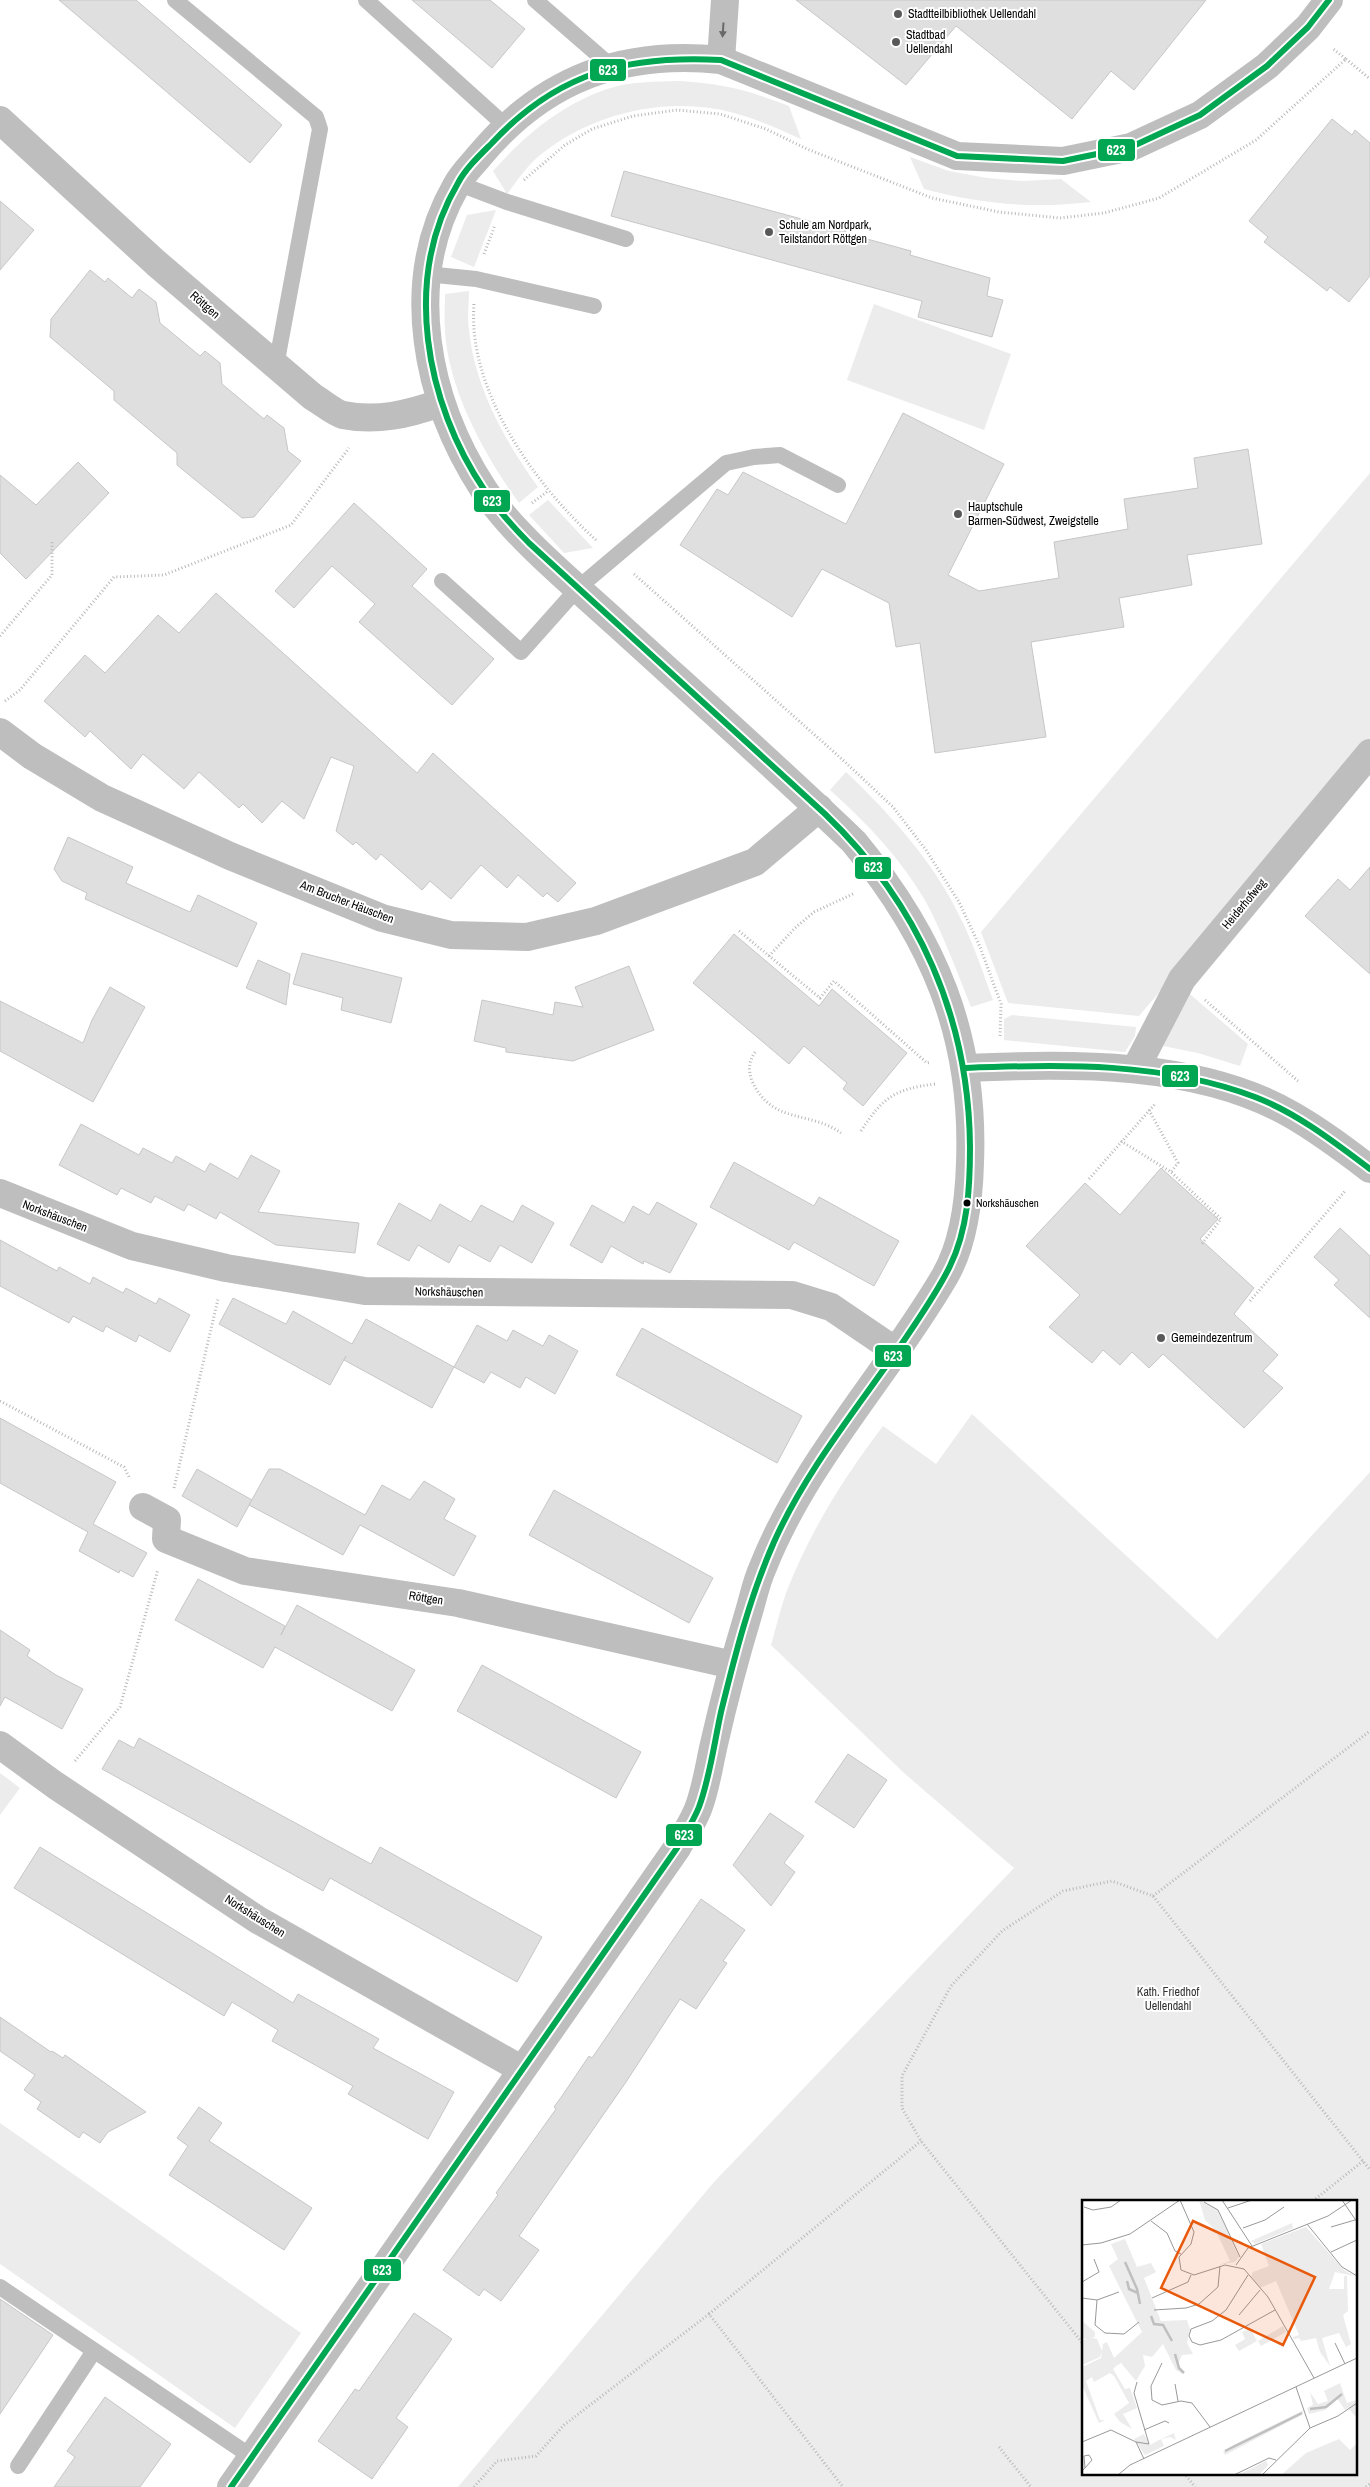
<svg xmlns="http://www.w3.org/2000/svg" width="1370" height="2487" viewBox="0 0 1370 2487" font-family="'Archivo Narrow',sans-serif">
  <rect width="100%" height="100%" fill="#fff"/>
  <g fill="#ececec" fill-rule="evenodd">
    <path d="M680,81C724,84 748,90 789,106L801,139C779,129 757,119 734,113C668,95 591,113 539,156C526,167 517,181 507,194L493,171C525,135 561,105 607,89C630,81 656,82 680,81Z"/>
    <path d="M910,157L949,171L987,178L1022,181L1061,179L1091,202C1034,209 980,204 924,189Z"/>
    <polygon points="496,210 474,267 451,257 467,215"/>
    <path d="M469,291C469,304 467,317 469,330C475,388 505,441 538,487L519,503C485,456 449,391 445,332C444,319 445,306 445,294Z"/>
    <polygon points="874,304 1011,354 984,430 847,380"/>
    <polygon points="1370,473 1370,744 1139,1016 1008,1003 981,932"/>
    <polygon points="548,500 593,548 564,553 529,515"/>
    <path d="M846,772C891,815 934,862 961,919C974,945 983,973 993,1000L971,1007C957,972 944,936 926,902C901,859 867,823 830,790Z"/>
    <polygon points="1184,989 1248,1044 1240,1066 1198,1053 1158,1045"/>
    <polygon points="1012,1015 1136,1027 1135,1036 1125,1052 1004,1040 1004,1019"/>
    <path d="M972,1414L1217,1639L1370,1472V2487H458L714,2182L1014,1868L904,1773L771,1645C776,1628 780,1610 786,1593C809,1533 844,1477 883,1426L936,1464ZM1084,2201H1356V2473H1084Z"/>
    <polygon points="0,1773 20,1788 0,1815"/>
    <polygon points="0,2123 301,2333 235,2428 0,2264"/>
  </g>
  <g fill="#dfdfdf" stroke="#c7c7c7">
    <polygon points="59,0 136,0 282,125 250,163"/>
    <polygon points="412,0 490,0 525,29 492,68"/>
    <polygon points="796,0 1206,0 1134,90 1111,71 1072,119 956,26 906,85"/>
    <polygon points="1332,119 1352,135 1355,130 1370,143 1370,276 1349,302 1330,287 1327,291 1264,242 1268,237 1249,221"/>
    <polygon points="624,171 846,231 845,233 911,251 910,255 990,278 987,296 1003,300 992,337 918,317 922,301 611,216"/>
    <polygon points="0,201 34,230 0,270"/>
    <polygon points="90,270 105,282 108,278 132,298 139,289 156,302 160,323 200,356 205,351 220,363 222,384 264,419 267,415 284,428 288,451 301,461 254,517 242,518 177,465 177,453 114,400 114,391 50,337 51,319"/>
    <polygon points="903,413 1004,464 948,575 979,591 1059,578 1054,542 1128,529 1124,499 1198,488 1194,458 1248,449 1262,544 1187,555 1192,585 1119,598 1124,627 1031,642 1046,737 935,753 920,643 896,647 889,603 822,569 792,617 680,545 717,489 728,495 743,472 846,524"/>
    <polygon points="78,462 109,493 26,579 0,553 0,475 36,505"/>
    <polygon points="354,503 427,569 412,586 494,659 452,705 359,622 375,604 332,566 294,608 275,591"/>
    <polygon points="216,593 417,773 433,753 576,883 558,902 547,893 543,897 518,875 507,888 481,865 451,899 430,881 422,890 381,854 376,860 356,842 353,845 336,831 354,766 331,757 304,819 282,801 262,823 243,804 239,808 199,772 184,789 143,754 131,769 90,731 85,737 44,701 85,655 105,673 158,615 179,633"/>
    <polygon points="68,837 133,867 126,883 190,912 198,895 257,923 237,967 85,899 87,893 62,881 54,869"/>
    <polygon points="1370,867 1370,974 1305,916 1338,879 1350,890"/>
    <polygon points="734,934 819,1006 832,989 907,1053 863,1106 843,1089 847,1083 804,1046 789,1064 693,983"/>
    <polygon points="302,953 402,978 391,1023 341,1010 343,998 293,984"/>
    <polygon points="258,960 290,974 286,1005 246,988"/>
    <polygon points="629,966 654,1030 573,1061 506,1052 506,1048 474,1041 482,1000 553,1015 555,1002 583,1007 575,987"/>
    <polygon points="110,987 145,1007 93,1102 0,1051 0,1001 83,1043 92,1020"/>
    <polygon points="81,1124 139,1155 143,1148 172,1163 176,1156 205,1172 210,1163 238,1179 251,1155 280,1171 258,1212 359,1223 355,1253 276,1245 220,1212 216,1219 188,1204 184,1211 155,1196 151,1203 121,1188 117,1195 59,1165"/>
    <polygon points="734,1162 814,1206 819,1197 899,1241 874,1286 794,1242 789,1250 710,1207"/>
    <polygon points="1161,1168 1218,1219 1200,1239 1254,1288 1234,1314 1278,1355 1263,1371 1283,1388 1244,1428 1163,1354 1149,1368 1132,1352 1120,1365 1103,1350 1092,1363 1049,1327 1080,1295 1026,1246 1085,1183 1120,1215"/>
    <polygon points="657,1202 697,1224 670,1273 644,1261 643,1264 611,1246 602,1263 570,1245 592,1205 624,1223 633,1206 649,1215"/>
    <polygon points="399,1203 431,1221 440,1204 471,1222 481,1205 513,1222 522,1205 554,1223 532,1263 500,1245 490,1262 459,1245 449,1263 418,1245 409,1261 377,1244"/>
    <polygon points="1340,1228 1370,1256 1370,1318 1334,1285 1339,1280 1314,1257"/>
    <polygon points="0,1240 57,1271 59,1267 90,1284 93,1277 123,1293 126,1288 156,1304 159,1298 190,1315 170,1352 139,1335 136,1342 106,1326 103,1332 73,1316 69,1323 0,1286"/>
    <polygon points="233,1298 286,1324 293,1311 352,1344 366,1319 454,1367 432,1408 344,1360 346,1356 330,1385 219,1324"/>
    <polygon points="477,1325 507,1341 513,1330 543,1346 549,1335 578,1351 555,1394 526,1377 520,1388 491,1372 484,1383 454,1367"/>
    <polygon points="642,1328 802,1416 777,1463 616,1375"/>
    <polygon points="0,1418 116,1482 93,1524 147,1553 133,1577 120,1570 119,1573 79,1551 88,1532 0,1483"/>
    <polygon points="197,1469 252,1500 237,1527 182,1496"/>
    <polygon points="269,1469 280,1469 365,1515 382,1485 410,1500 424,1481 455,1499 444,1519 476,1536 454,1576 360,1525 343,1555 249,1505"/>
    <polygon points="554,1490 713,1578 689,1623 529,1535"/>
    <polygon points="198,1579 285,1626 281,1635 297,1605 415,1670 392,1711 275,1647 263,1668 175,1620"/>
    <polygon points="0,1630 30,1650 27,1656 56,1675 83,1689 62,1729 5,1697 0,1706"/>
    <polygon points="482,1665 641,1752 616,1798 457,1711"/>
    <polygon points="139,1738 371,1864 380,1847 542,1937 517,1982 330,1878 323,1891 102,1769 119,1740 134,1748"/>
    <polygon points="848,1754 887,1780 854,1828 815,1802"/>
    <polygon points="770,1813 804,1836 784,1863 795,1872 771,1906 733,1865"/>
    <polygon points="40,1847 293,2003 298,1994 379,2039 373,2048 454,2092 428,2139 348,2094 353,2086 272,2041 278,2030 232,2002 224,2016 14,1888"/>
    <polygon points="701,1899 745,1930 723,1961 727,1963 696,2009 680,1999 626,2082 519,2236 539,2250 501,2301 484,2289 479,2296 443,2270 498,2195 496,2193 556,2109 554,2107 562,2096 589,2056 592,2058"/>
    <polygon points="0,2017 51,2052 52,2051 63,2058 65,2055 146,2112 108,2132 100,2143 83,2132 79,2138 37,2109 41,2102 24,2090 35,2075 0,2051"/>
    <polygon points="199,2107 222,2123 209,2141 312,2208 284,2250 169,2175 188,2146 177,2138"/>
    <polygon points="0,2299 53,2335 0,2414"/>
    <polygon points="414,2313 452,2339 396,2418 408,2427 372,2479 318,2441 355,2389 359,2391"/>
    <polygon points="105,2397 171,2444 140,2487 54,2487 75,2457 67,2451"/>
  </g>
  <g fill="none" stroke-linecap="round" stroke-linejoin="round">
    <g stroke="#b9b9b9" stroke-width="3" stroke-dasharray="1 2.5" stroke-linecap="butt">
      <polyline points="1346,59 1370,79"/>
      <polyline points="524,180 565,145 592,129 633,116 677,110 720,114 766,129 807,149 932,198 999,212 1060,218 1104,213 1159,198 1256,140 1346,59 1332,48"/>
      <polyline points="484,254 495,225"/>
      <path d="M474,304C467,390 535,485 596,540"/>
      <polyline points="532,503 548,491"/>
      <polyline points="634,574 844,761 893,807 926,850 959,902 980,947 1001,1004 1000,1036"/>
      <polyline points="0,636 52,575 52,540"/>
      <polyline points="5,701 20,690 114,577 164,575 291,525 349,448"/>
      <polyline points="739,931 820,998 834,981 927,1063 931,1062"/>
      <polyline points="769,956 795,928 814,912 855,893"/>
      <polyline points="1205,1000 1298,1081"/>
      <path d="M755,1052C749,1061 748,1070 752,1081C772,1125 809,1110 841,1133"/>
      <polyline points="1149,1110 1178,1163 1171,1172"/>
      <path d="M861,1131C883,1097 895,1089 935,1084"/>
      <polyline points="1121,1141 1171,1172 1221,1219 1201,1245"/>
      <polyline points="1089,1179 1155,1104"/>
      <polyline points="1250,1301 1346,1190"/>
      <polyline points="0,1401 124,1467 130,1479"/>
      <polyline points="174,1488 218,1299"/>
      <polyline points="75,1761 120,1707 158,1569"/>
      <polyline points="1153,1896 1370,1731"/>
      <polyline points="1313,2201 1363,2161"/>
      <polyline points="709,2314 921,2141"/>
      <polyline points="1084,2345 921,2141 902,2108 902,2076 951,1986 1002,1931 1063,1891 1112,1881 1153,1896 1370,2170"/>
      <polyline points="999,2447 1031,2487"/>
      <polyline points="1184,2473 1195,2487"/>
      <polyline points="474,2487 497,2461 536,2456 564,2425 709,2314 843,2487"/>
      <polyline points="1366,2487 1370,2484"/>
    </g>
    <g stroke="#bebebe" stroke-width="16">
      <polyline points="175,0 316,117 320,129 276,366"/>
      <polyline points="366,0 508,128"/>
      <polyline points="535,0 612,67"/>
      <polyline points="457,183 507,202 626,239"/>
      <polyline points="426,274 476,279 594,306"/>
      <polyline points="442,581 521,652 578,588 726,463 754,457 780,455 838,485"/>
      <polyline points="0,2287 252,2457"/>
      <polyline points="18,2466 94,2351"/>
    </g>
    <g stroke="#bebebe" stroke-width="28">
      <polyline points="721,60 725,0"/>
      <path d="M0,120L156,263L313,397C322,402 333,412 343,415C377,422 409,414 440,403"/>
      <polyline points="0,732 32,756 102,798 230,856 382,918 451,935 527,937 596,921 755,862 819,808"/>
      <path d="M966,1068C1070,1063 1199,1061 1292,1115C1320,1131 1345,1150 1370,1169"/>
      <polyline points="1136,1068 1182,979 1370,753"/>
      <polyline points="0,1193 132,1246 226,1268 365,1291 792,1295 831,1307 884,1343 899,1350"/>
      <polyline points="143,1507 167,1520 166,1539 245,1571 458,1603 733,1665"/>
      <polyline points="0,1745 55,1785 258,1920 521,2069"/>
      <path d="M231,2487L677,1848C684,1835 693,1822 698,1809C706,1789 709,1765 714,1744C724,1700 735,1658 748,1615C753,1599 756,1582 763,1567C805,1461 888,1374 945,1276C964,1243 969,1200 970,1163C975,1036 934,939 854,842C777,768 697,697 617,624C576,586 515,537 484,490C426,401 401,282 456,186C462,174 473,164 481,154C545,78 623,50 721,60L957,156L1063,161L1131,147L1200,115L1267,66L1308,27L1329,0"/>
    </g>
    <defs>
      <g id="bus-1">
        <path d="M966,1068C1062,1064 1163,1062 1255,1097C1297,1113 1334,1142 1370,1169"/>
        <path d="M231,2487L677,1848C684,1835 693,1822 699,1807C710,1777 714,1744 721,1712C735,1655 750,1596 774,1542C807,1468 860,1405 905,1339C921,1315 938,1291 950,1266C968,1229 970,1187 970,1147C969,1018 919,904 825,814L529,543C513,527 498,510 485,491C425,403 402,278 458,183C466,168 480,155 492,143C558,72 627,55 721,60L957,156L1063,161L1131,147L1200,115L1267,66L1308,27L1329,0"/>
      </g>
    </defs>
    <use href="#bus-1" stroke="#fff" stroke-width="10"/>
    <use href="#bus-1" stroke="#00a651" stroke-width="6"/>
  </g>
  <defs><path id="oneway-solid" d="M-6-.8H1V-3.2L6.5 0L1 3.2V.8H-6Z" transform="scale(1.25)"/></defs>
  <use fill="#686868" href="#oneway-solid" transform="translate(723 30) rotate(94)"/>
  <g fill="#595959" stroke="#fff" stroke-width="2">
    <circle cx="898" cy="14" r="5"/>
    <circle cx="896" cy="42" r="5"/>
    <circle cx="769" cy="232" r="5"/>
    <circle cx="958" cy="514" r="5"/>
    <circle cx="1161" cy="1338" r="5"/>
  </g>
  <circle fill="#000" stroke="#fff" stroke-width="2" cx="967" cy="1203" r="4.5"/>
  <g text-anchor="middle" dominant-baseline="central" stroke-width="4" stroke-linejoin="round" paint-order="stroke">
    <g font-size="11" fill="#000" stroke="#fff" text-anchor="start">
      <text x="976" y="1203">Norkshäuschen</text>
    </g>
    <g font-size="12" fill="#000" stroke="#fff" text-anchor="start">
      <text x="908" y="14">Stadtteilbibliothek Uellendahl</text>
      <text x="906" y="35">Stadtbad<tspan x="906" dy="14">Uellendahl</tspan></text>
      <text x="779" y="225">Schule am Nordpark,<tspan x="779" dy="14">Teilstandort Röttgen</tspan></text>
      <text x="968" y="507">Hauptschule<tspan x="968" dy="14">Barmen-Südwest, Zweigstelle</tspan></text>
      <text x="1171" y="1338">Gemeindezentrum</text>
    </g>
    <g font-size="12" fill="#000" stroke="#fff">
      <text transform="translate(205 305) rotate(41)">Röttgen</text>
      <text transform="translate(347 902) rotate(21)">Am Brucher Häuschen</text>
      <text transform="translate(1244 904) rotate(-50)">Heiderhofweg</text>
      <text transform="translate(55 1216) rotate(21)">Norkshäuschen</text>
      <text transform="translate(449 1292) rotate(1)">Norkshäuschen</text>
      <text transform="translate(426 1598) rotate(9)">Röttgen</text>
      <text transform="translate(255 1916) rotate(32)">Norkshäuschen</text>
    </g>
    <g font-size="12" fill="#333" stroke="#fff">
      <text x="1168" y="1992">Kath. Friedhof<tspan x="1168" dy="14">Uellendahl</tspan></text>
    </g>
  </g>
  <g transform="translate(1082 2200)">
    <rect width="275" height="275" fill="#fff"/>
    <path d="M117,0L135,9L157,57L153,62L137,65L148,61L134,31L123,20ZM210,23L211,28L173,44L169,41ZM224,27L262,70L272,76L253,72L247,89H262V76H265L266,111L261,115L269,144L264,147L257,133L240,138L248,166L238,152L234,138L219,141L217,138L212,139L211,137L217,135L194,81L178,88L169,77L171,72L187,66L179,44ZM43,39L55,67L69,63L74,72L62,78L79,121L105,120L108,129L105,143L111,154L100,155L96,164L101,174L94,170L81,144L70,157L61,155L63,166L54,181L39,163L34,166L31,169L43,189L48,188L55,208L41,214L50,229L38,222L32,214L47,203L32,176L28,173L12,182L10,177L4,181L18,220H23L17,223L0,185V167L19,158L21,144L25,142L32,158L60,132L27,66L36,59L29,44ZM0,121L13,132V137L0,139ZM201,126L204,132L179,146L176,141ZM168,128L175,141L157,151L153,145L163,139L160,132ZM7,137L15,139L20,151L18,157L0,165V141ZM258,183L265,203L275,200V218L266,208L263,210L255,198L243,210L227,214L225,208L231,205L228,192L236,204L246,201L242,191ZM222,210L220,215L143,255L141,252L151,245ZM92,233L94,240L88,237L79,239L82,246L63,255L52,239L62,234L68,245L77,240ZM257,239L268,250L275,243V275H199L224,253ZM191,260L177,275H156L184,261L186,265Z" fill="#ececec"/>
    <path fill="none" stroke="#bfbfbf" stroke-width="2.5" d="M43,62L55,89L58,104M45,81L47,89L56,93M69,116L72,124L81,125L90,141M93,154L97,168L102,173M228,209L244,207L260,194M143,251L220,213"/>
    <path fill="none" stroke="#999" stroke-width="1" d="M98,0L112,32L109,44L97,57L99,70L112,75L143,65L162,69L186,97L232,178M140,0L170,46M260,0L275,22M122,2L136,10L158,57M2,7L11,10L29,7L39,0M146,8L170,0M69,21L85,33L93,51L99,54M225,24L260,67L275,76M249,27L273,20M161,28L183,20L202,7M0,45L19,43L48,34L98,0M249,52L275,40M154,65L166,48L246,16L270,0M166,75L144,110L130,121L109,129L107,136L110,142L118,145L139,140L193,110M0,82L17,72L12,59M0,98L15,100L13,125L23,133L42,134L57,122M70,98L106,82L109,75M15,100L37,92M72,110L104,108L117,104L136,87L138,66M157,115L178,90M253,143L263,164M80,163L69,186L70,200L80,205L99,201L110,203L128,227M93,184L96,201M228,228L256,216L275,203M62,230L83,221L87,223M0,242L29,230L54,242L62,259M54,242L67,244L52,193L55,182M0,271L3,268L10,260L7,255L2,256L3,268M36,275L48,265L275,158M152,275L187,258L194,260M180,275L228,228L214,187"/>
    <path fill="#e8590c" fill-opacity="0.15" stroke="#e8590c" stroke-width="2.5" d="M111,21L233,77L201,145L79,88Z"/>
    <rect width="275" height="275" fill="none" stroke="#000" stroke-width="2.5"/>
  </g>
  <g stroke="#fff" stroke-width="2">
    <rect x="589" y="58" width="38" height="24" rx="5" fill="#00a651"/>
    <rect x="1097" y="138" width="39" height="24" rx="5" fill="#00a651"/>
    <rect x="473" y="489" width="38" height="24" rx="5" fill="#00a651"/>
    <rect x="854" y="856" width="38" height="24" rx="5" fill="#00a651"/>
    <rect x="1161" y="1064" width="38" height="24" rx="5" fill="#00a651"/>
    <rect x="874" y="1344" width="38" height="24" rx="5" fill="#00a651"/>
    <rect x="665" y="1823" width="38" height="24" rx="5" fill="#00a651"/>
    <rect x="363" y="2258" width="39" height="24" rx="5" fill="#00a651"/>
  </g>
  <g font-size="14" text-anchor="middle" font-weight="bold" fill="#fff">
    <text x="608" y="75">623</text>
    <text x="1116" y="155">623</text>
    <text x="492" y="506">623</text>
    <text x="873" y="872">623</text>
    <text x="1180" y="1081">623</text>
    <text x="893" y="1361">623</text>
    <text x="684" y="1840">623</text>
    <text x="382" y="2275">623</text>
  </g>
</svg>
